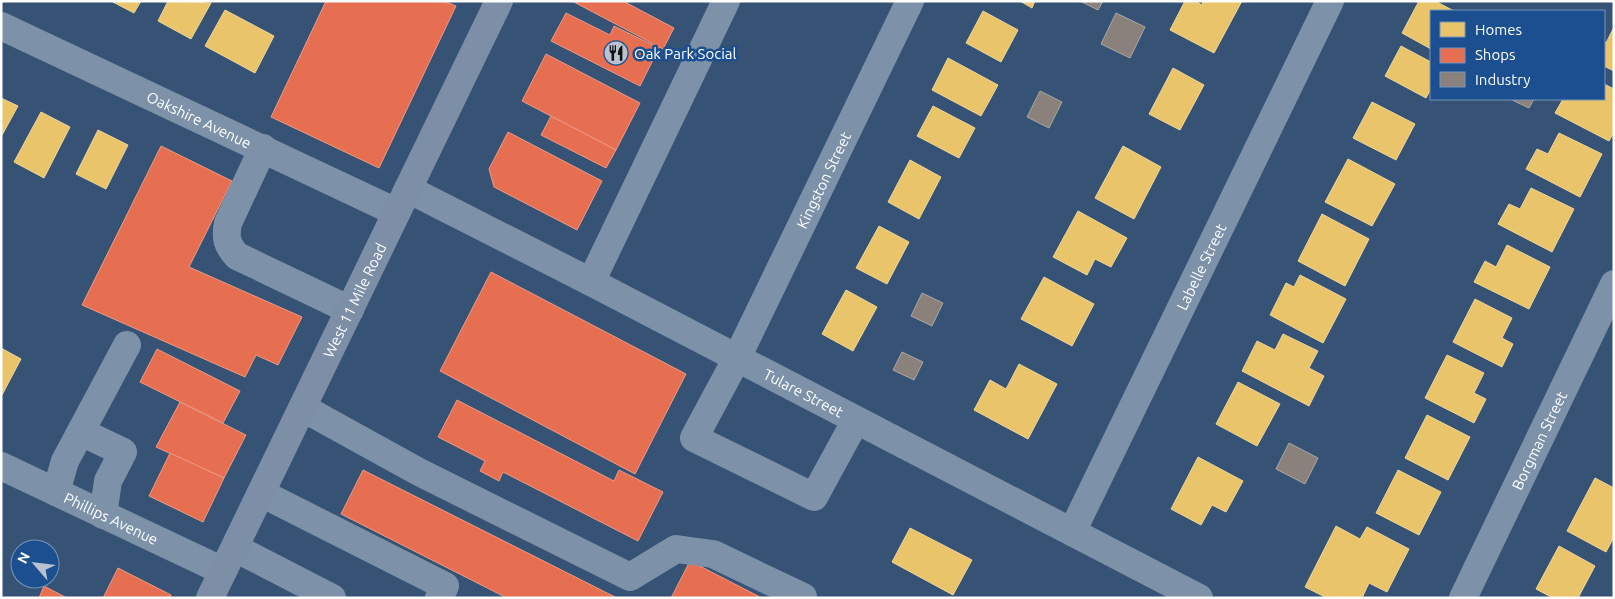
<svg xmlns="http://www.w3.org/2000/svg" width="1615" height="599" viewBox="0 0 1615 599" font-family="Ubuntu,sans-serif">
  <rect width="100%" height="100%" fill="#365274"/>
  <g fill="#e9c46a" stroke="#f0d697">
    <polygon points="111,1 141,1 134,13"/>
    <polygon points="168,1 211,3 191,39 158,21"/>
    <polygon points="1020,1 1035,1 1032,8"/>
    <polygon points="1185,1 1195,1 1202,5 1203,1 1242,1 1214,53 1170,30"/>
    <polygon points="1419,1 1435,1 1454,11 1431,11 1431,49 1402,33"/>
    <polygon points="225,10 274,36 255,73 205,46"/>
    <polygon points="983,11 1018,30 1001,62 966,43"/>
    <polygon points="1614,27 1614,71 1604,66 1604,42 1606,43"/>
    <polygon points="1401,46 1431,62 1431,89 1426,98 1385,76"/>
    <polygon points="948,58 998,85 981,116 932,90"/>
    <polygon points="1173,68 1204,85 1180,130 1149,114"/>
    <polygon points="1604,84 1614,89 1614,132 1609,141 1555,113 1563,99 1604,99"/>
    <polygon points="1,98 18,106 1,137"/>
    <polygon points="1372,102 1415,124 1396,160 1353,138"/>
    <polygon points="933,106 975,128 959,158 917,136"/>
    <polygon points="41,112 70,127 44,178 14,162"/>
    <polygon points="98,130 128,145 106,189 76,174"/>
    <polygon points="1559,133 1602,154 1580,197 1526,169 1537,149 1548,154"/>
    <polygon points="1123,146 1161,167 1134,219 1095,198"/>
    <polygon points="1348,159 1395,184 1372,226 1325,202"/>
    <polygon points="910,160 941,177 919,219 888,202"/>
    <polygon points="1531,188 1574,209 1552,252 1498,224 1509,204 1520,209"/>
    <polygon points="1078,211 1127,238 1111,267 1095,259 1087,275 1053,257"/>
    <polygon points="1322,214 1369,239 1345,286 1298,261"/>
    <polygon points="879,226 909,242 887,284 856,268"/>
    <polygon points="1507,245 1550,267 1529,309 1474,282 1485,261 1496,267"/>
    <polygon points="1300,275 1346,299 1323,343 1270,315 1286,283 1294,287"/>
    <polygon points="1044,277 1094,304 1072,346 1021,319"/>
    <polygon points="846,290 877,307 853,351 822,334"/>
    <polygon points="1475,299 1512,318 1502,338 1513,344 1502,367 1453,342"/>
    <polygon points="1283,334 1318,351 1309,368 1324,376 1309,406 1242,371 1257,341 1275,350"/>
    <polygon points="1,348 21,359 2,395 1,395"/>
    <polygon points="1447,355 1484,373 1474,393 1486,399 1474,423 1425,398"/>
    <polygon points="1019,364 1057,384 1028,439 974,410 990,380 1006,389"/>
    <polygon points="1238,382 1280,404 1257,446 1216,424"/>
    <polygon points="1427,415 1470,437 1448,480 1405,458"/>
    <polygon points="1198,457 1243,481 1226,512 1212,505 1201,525 1171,509"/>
    <polygon points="1398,470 1441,492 1419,535 1376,513"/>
    <polygon points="1595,478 1614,488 1614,537 1606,552 1567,531"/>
    <polygon points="1336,526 1360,539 1367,527 1409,549 1387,592 1369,583 1362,598 1327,598 1305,587"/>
    <polygon points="910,528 972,560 953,595 892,562"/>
    <polygon points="1559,546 1595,566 1578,598 1553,598 1536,589"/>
  </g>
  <g fill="#e76f51" stroke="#ee9a85">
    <polygon points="326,1 444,1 456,6 379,168 271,117"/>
    <polygon points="572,1 623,1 674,28 663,49"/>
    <polygon points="566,13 610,35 614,26 659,48 640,86 551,41"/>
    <polygon points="546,54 640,103 616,150 522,101"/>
    <polygon points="551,116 616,150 606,168 541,135"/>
    <polygon points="508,132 602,181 577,230 494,187 489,169"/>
    <polygon points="161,146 232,181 189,267 302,317 278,365 256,355 245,377 82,305"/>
    <polygon points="491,272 686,374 635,474 440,371"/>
    <polygon points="157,349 240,391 223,423 140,382"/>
    <polygon points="457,400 614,481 619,470 663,492 638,541 503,472 499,481 480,471 485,461 438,437"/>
    <polygon points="180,402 246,435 224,478 156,447"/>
    <polygon points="170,453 224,478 203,522 149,496"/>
    <polygon points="363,470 617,598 507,598 341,514"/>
    <polygon points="690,561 762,598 671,598"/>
    <polygon points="118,568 171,595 170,598 103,598"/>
    <polygon points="44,586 67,598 39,598"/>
  </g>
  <g fill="#8a817c" stroke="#ada7a3">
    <polygon points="1080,1 1103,1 1098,10"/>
    <polygon points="1116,13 1145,27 1130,58 1101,44"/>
    <polygon points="1040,91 1062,102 1049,128 1027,117"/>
    <polygon points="1510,99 1534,99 1529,108"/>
    <polygon points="922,293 943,303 932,326 911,316"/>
    <polygon points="902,352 923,362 914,380 893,370"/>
    <polygon points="1289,443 1318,458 1305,484 1276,469"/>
  </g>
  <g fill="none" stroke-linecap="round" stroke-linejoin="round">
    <g stroke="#7d92a8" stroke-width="28">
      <path id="s1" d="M1,26L396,212"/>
      <path d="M263,148L228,223C225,238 227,245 237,256L350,310"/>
      <path id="s2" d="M408,189L591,282L1199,598"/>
      <polyline points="591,282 726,1"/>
      <polyline points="303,408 419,472 630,577 676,549 713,554 803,597"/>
      <path id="s3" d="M856,420L814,497L694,438L737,358L910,1"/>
      <polyline points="81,432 123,452 108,481 103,515"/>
      <path id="s4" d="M1,466L223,571"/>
      <polyline points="56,492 65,461 127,345"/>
      <polyline points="261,493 445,586 439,598"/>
      <path id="s5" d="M1072,532L1330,1"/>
      <polyline points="235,548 332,598"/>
      <path id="s6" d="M1463,598L1614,284"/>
    </g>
    <path stroke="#7d8ea7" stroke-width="28" id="s7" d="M210,598L499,1"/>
  </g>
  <defs>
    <symbol id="restaurant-disc" viewBox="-11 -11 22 22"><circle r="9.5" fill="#b9c2ce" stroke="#1b4f8f"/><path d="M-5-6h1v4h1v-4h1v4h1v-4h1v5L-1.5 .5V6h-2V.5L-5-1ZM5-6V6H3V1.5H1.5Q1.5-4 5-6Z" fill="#111"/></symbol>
  </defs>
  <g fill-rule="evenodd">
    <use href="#restaurant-disc" x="602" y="39" width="28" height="28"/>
  </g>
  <g text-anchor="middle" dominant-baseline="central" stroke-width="5" stroke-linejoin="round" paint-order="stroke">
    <g font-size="15" fill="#fff" stroke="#1b4f8f" text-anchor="start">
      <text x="634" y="53">Oak Park Social</text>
    </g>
    <g font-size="15" fill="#fff" stroke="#1b4f8f">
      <text stroke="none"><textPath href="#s1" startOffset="219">Oakshire Avenue</textPath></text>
      <text stroke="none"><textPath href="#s3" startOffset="510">Kingston Street</textPath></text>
      <text stroke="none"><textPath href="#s5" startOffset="295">Labelle Street</textPath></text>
      <text stroke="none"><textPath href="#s7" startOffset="331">West 11 Mile Road</textPath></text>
      <text stroke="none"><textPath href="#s2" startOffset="445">Tulare Street</textPath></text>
      <text stroke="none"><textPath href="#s6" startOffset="175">Borgman Street</textPath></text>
      <text stroke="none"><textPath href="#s4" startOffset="122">Phillips Avenue</textPath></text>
    </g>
  </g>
  <rect width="1615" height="599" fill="none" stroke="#ffffff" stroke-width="5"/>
  <rect x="1430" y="10" width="175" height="90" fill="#1b4f8f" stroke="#7695bc"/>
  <rect x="1440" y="22" width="25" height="15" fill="#e9c46a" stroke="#7695bc"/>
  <text x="1475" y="35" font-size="15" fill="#ffffff">Homes</text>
  <rect x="1440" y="48" width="25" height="15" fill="#e76f51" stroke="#7695bc"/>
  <text x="1475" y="60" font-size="15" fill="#ffffff">Shops</text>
  <rect x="1440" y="72" width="25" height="15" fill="#8a817c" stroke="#7695bc"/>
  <text x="1475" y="85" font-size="15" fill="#ffffff">Industry</text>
  <g transform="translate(35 564) rotate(298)"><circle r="24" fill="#1b4f8f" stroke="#7695bc"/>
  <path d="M0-4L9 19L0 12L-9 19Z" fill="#b9c2ce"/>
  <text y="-8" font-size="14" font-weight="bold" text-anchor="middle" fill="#ffffff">N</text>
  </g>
</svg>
